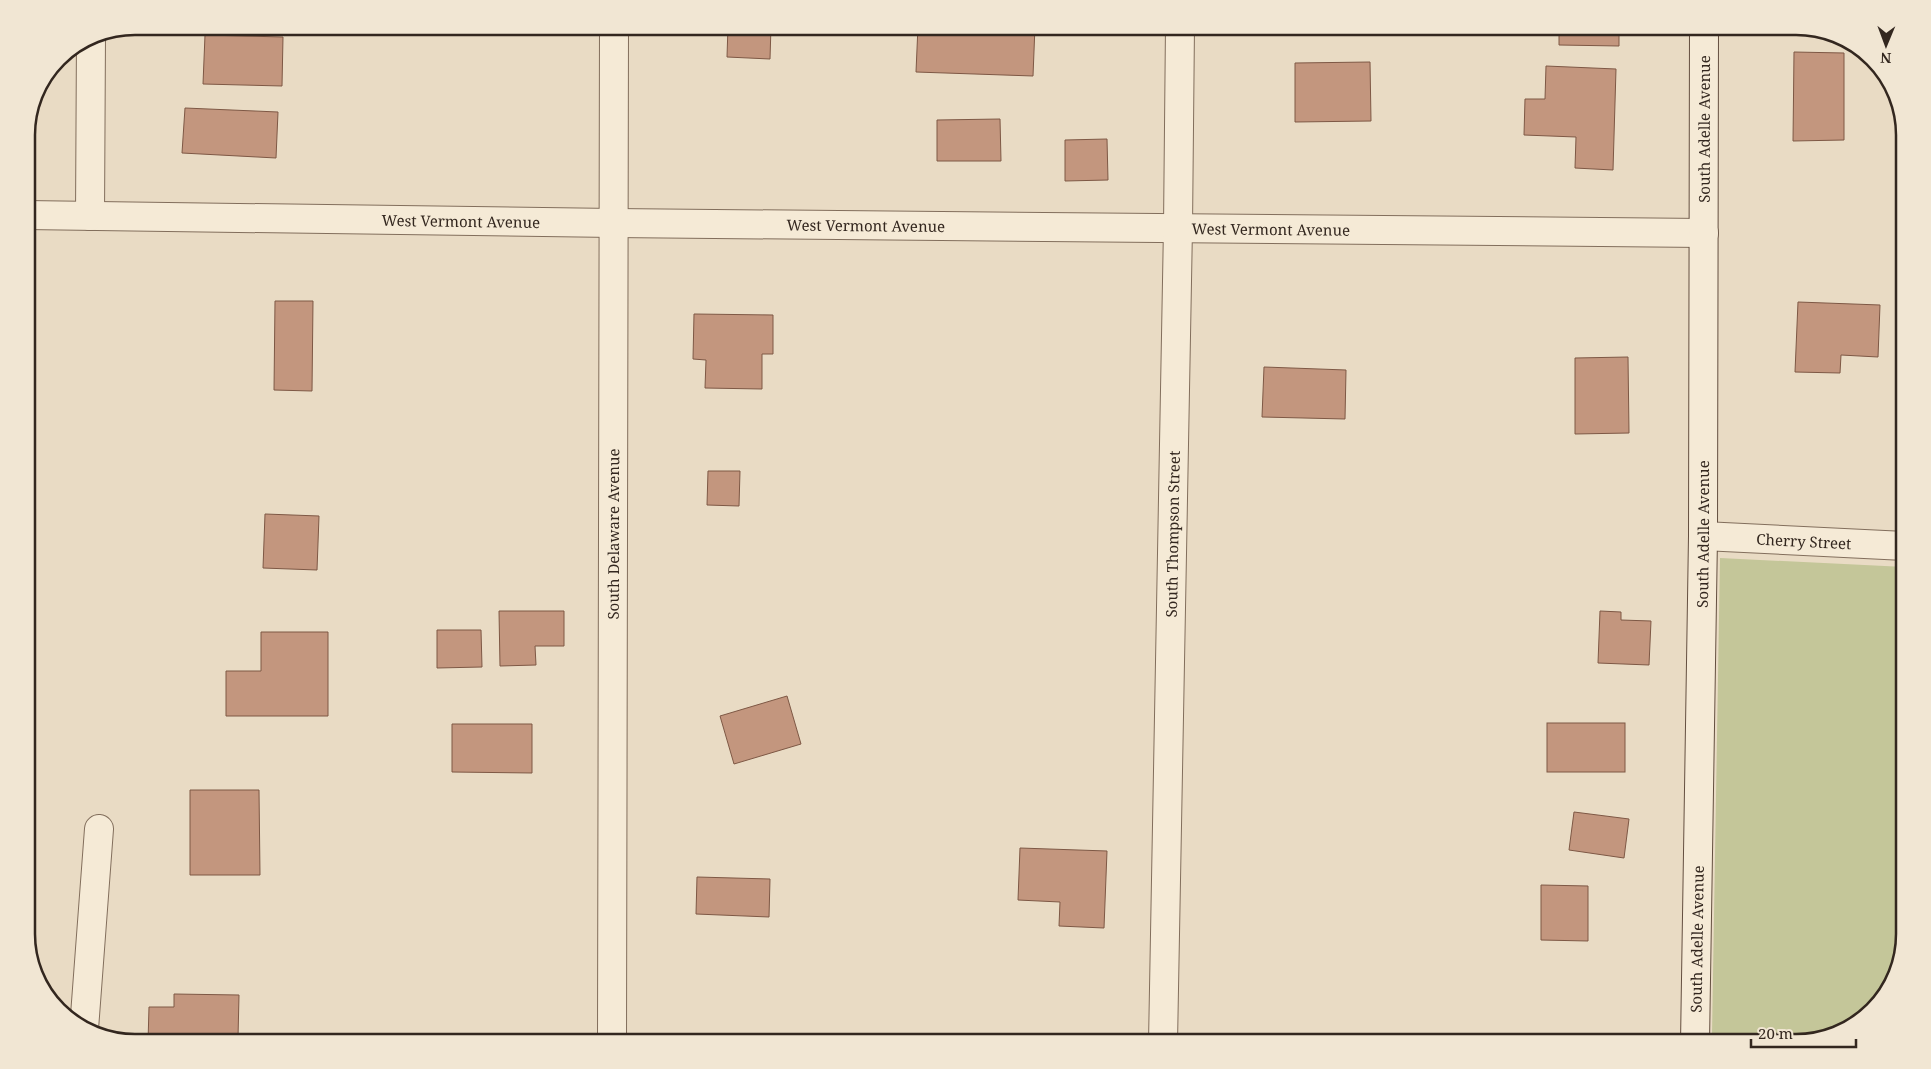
<svg xmlns="http://www.w3.org/2000/svg" width="1931" height="1069" viewBox="0 0 1931 1069" font-family="'Noto Serif',serif">
  <rect width="100%" height="100%" fill="#e9dbc4"/>
  <polygon fill="#c4c699" points="1720,558 1905,567 1905,934 1890,988 1851,1028 1819,1037 1712,1035"/>
  <g fill="#c3967e" stroke="#7e5845">
    <polygon points="728,26 771,26 770,59 727,57"/>
    <polygon points="918,26 1035,26 1033,76 916,72"/>
    <polygon points="1293,26 1367,26 1367,33 1293,35"/>
    <polygon points="1559,26 1619,26 1619,46 1559,45"/>
    <polygon points="205,35 283,37 282,86 203,84"/>
    <polygon points="1794,52 1844,53 1844,140 1793,141"/>
    <polygon points="1370,62 1371,121 1295,122 1295,63"/>
    <polygon points="1546,66 1616,69 1613,170 1575,168 1576,137 1524,135 1525,99 1545,99"/>
    <polygon points="185,108 278,112 276,158 182,153"/>
    <polygon points="1000,119 1001,161 937,161 937,120"/>
    <polygon points="1107,139 1108,180 1065,181 1065,140"/>
    <polygon points="275,301 313,301 312,391 274,390"/>
    <polygon points="1798,302 1880,305 1878,357 1841,355 1840,373 1795,372"/>
    <polygon points="694,314 773,315 773,354 762,354 762,389 705,388 706,360 693,359"/>
    <polygon points="1628,357 1629,433 1575,434 1575,358"/>
    <polygon points="1264,367 1346,370 1345,419 1262,417"/>
    <polygon points="708,471 740,471 739,506 707,505"/>
    <polygon points="265,514 319,516 317,570 263,568"/>
    <polygon points="499,611 564,611 564,646 535,646 536,665 500,666"/>
    <polygon points="1600,611 1621,612 1621,620 1651,621 1649,665 1598,663"/>
    <polygon points="437,630 481,630 482,667 437,668"/>
    <polygon points="261,632 328,632 328,716 226,716 226,671 261,671"/>
    <polygon points="787,696 801,744 734,764 720,716"/>
    <rect x="1547" y="723" width="78" height="49"/>
    <polygon points="452,724 532,724 532,773 452,772"/>
    <polygon points="190,790 259,790 260,875 190,875"/>
    <polygon points="1574,812 1629,819 1624,858 1569,850"/>
    <polygon points="1020,848 1107,851 1104,928 1059,926 1060,902 1018,900"/>
    <polygon points="697,877 770,879 769,917 696,914"/>
    <polygon points="1541,885 1588,886 1588,941 1541,940"/>
    <polygon points="174,994 239,995 238,1038 220,1038 220,1043 148,1043 149,1007 174,1007"/>
  </g>
  <g fill="none" stroke-linecap="round" stroke-linejoin="round">
    <defs>
      <g id="street">
        <path id="s1" d="M26,215L614,223L1704,233"/>
        <polyline points="90,216 91,36"/>
        <path id="s2" d="M1703,536L1905,546"/>
        <polyline points="84,1029 99,829"/>
        <path id="s3" d="M612,1043L614,26"/>
        <path id="s4" d="M1163,1043L1178,227L1180,26"/>
      </g>
      <g id="secondary">
        <path id="s5" d="M1695,1043L1703,536L1704,26"/>
      </g>
    </defs>
    <use href="#street" stroke="#826e5c" stroke-width="30"/>
    <use href="#secondary" stroke="#644f40" stroke-width="30"/>
    <use href="#street" stroke="#f5ead6" stroke-width="28"/>
    <use href="#secondary" stroke="#f5ead6" stroke-width="28"/>
  </g>
  <g text-anchor="middle" dominant-baseline="central" stroke-width="4.5" stroke-linejoin="round" paint-order="stroke">
    <g font-size="15" fill="#33271f" stroke="#f1e6d3">
      <text stroke="none"><textPath href="#s5" startOffset="914">South Adelle Avenue</textPath></text>
      <text stroke="none"><textPath href="#s1" startOffset="435">West Vermont Avenue</textPath></text>
      <text stroke="none"><textPath href="#s1" startOffset="840">West Vermont Avenue</textPath></text>
      <text stroke="none"><textPath href="#s1" startOffset="1245">West Vermont Avenue</textPath></text>
      <text stroke="none"><textPath href="#s3" startOffset="509">South Delaware Avenue</textPath></text>
      <text stroke="none"><textPath href="#s4" startOffset="509">South Thompson Street</textPath></text>
      <text stroke="none"><textPath href="#s5" startOffset="509">South Adelle Avenue</textPath></text>
      <text stroke="none"><textPath href="#s2" startOffset="101">Cherry Street</textPath></text>
      <text stroke="none"><textPath href="#s5" startOffset="104">South Adelle Avenue</textPath></text>
    </g>
  </g>
  <path d="M0 0H1931V1069H0ZM135 35H1796A100 100 0 0 1 1896 135V934A100 100 0 0 1 1796 1034H135A100 100 0 0 1 35 934V135A100 100 0 0 1 135 35Z" fill="#f1e6d3" fill-rule="evenodd"/>
  <path fill="none" stroke="#33271f" stroke-width="2.5" d="M135 35H1796A100 100 0 0 1 1896 135V934A100 100 0 0 1 1796 1034H135A100 100 0 0 1 35 934V135A100 100 0 0 1 135 35Z"/>
  <g transform="translate(1886 45) rotate(181)" stroke="#f1e6d3" stroke-width="4" paint-order="stroke">
  <path d="M0-4L9 19L0 12L-9 19Z" fill="#33271f"/>
  <text y="-8" font-size="14" font-weight="bold" text-anchor="middle" fill="#33271f">N</text>
  </g>
  <path d="M1751 1039v8h105v-8" fill="none" stroke="#33271f" stroke-width="2.5"/>
  <text x="1758" y="1039" font-size="15" fill="#33271f" stroke="#f1e6d3" stroke-width="4" paint-order="stroke">20 m</text>
</svg>
